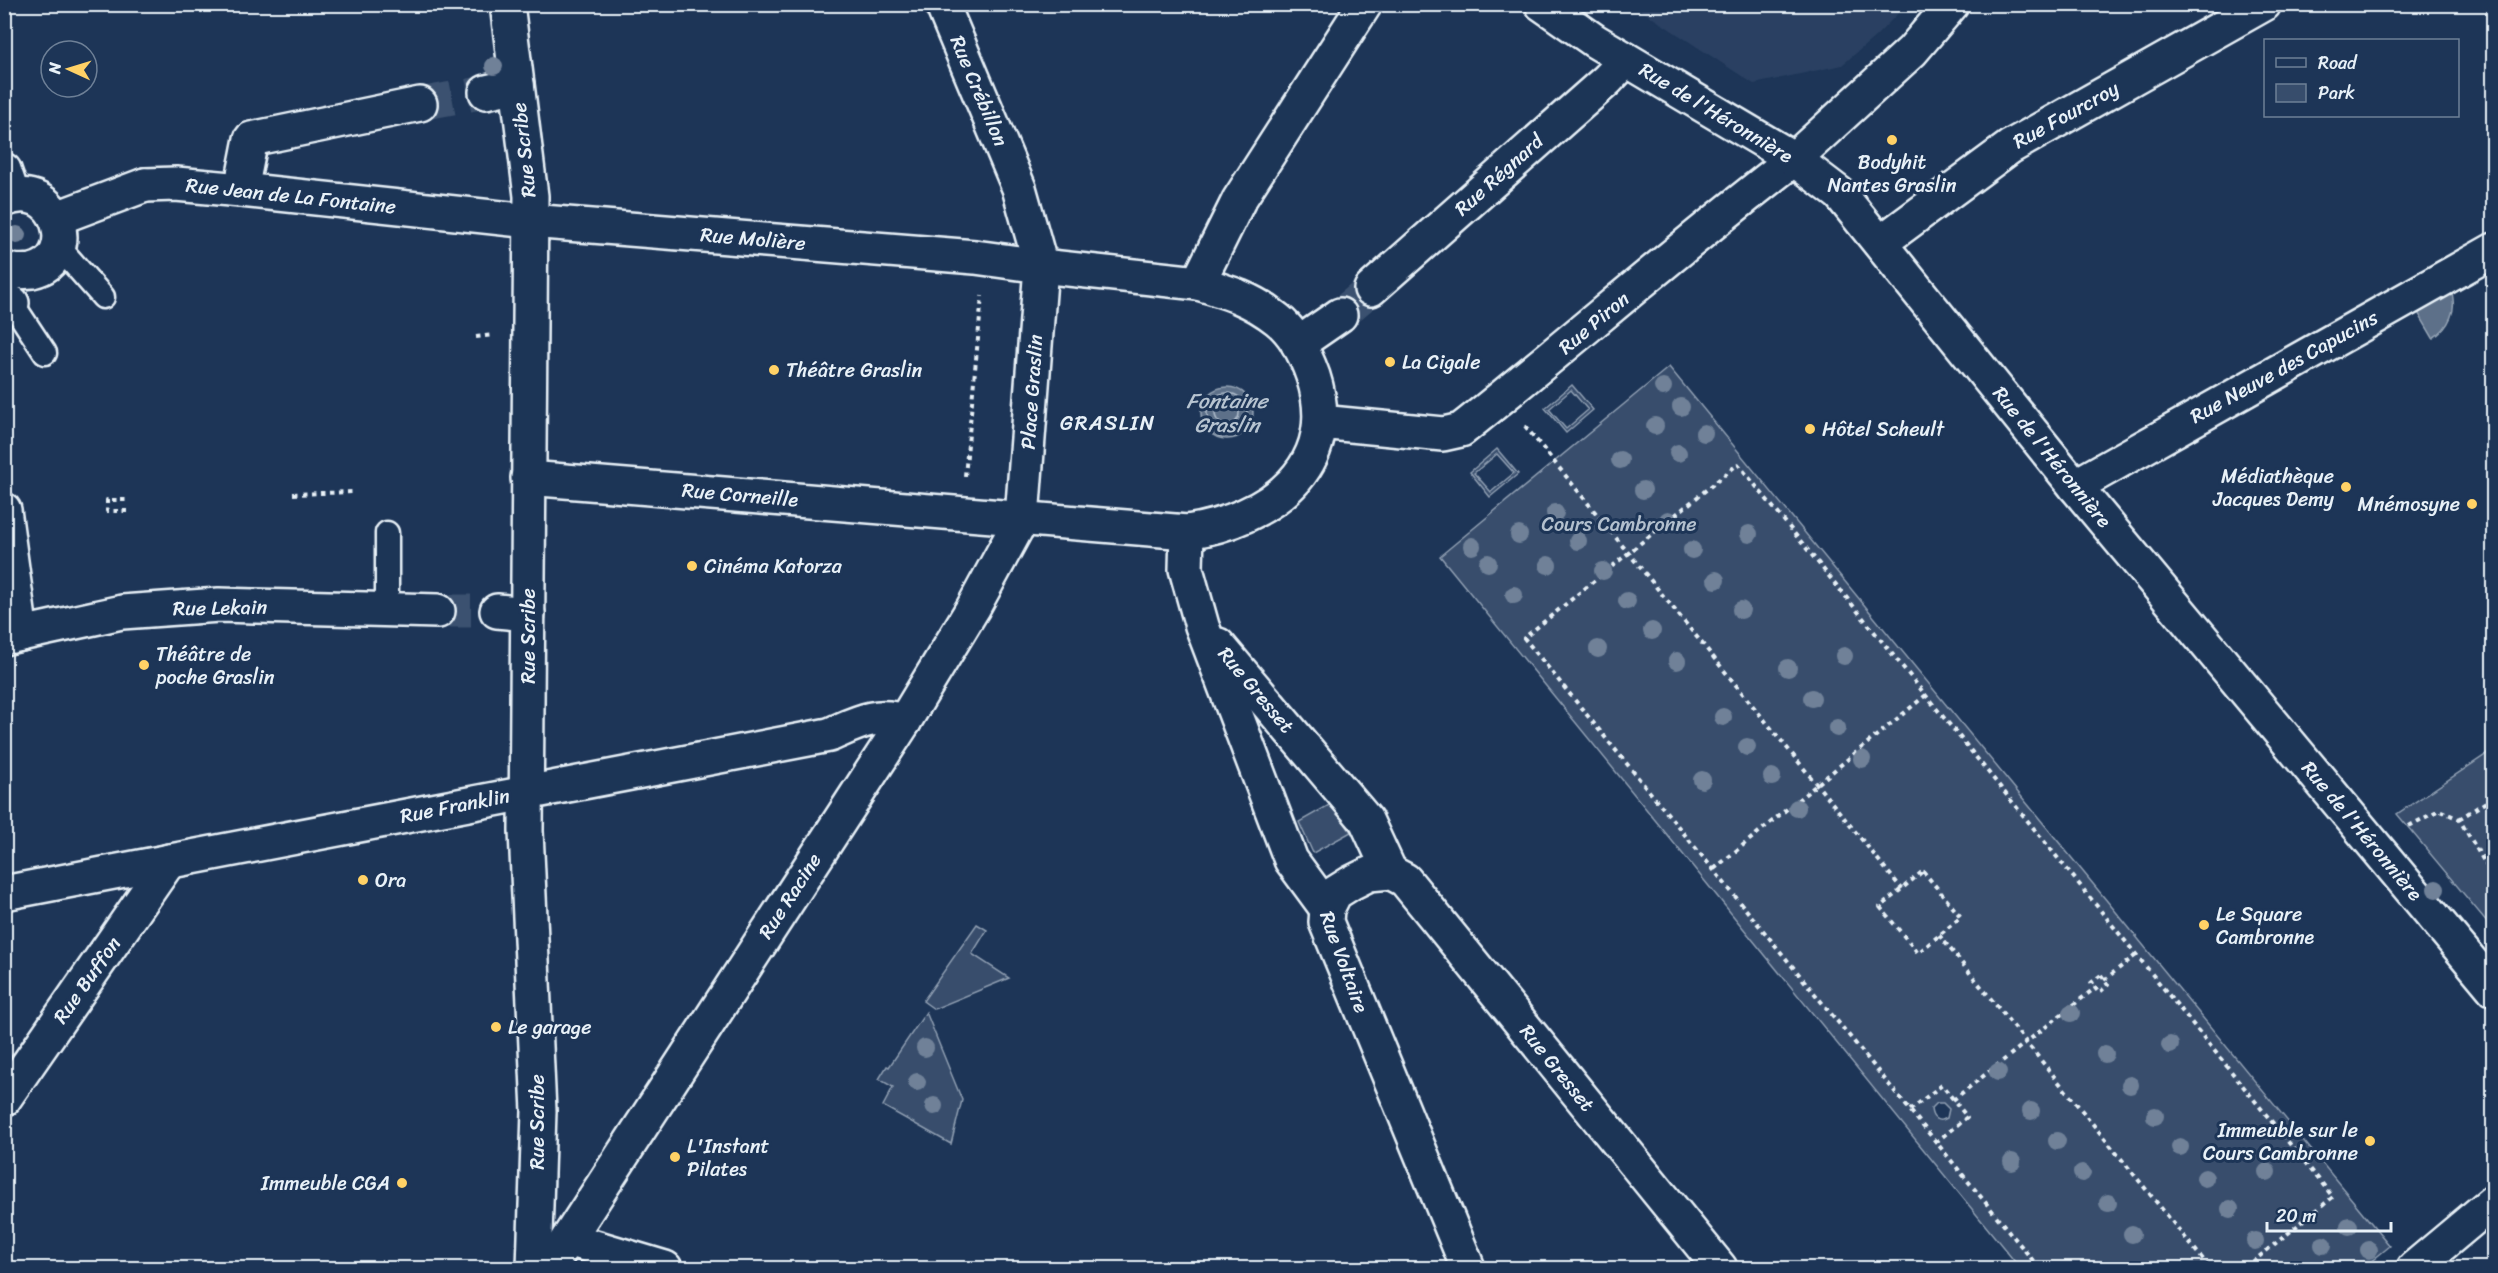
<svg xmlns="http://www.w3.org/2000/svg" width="2498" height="1273" viewBox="0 0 2498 1273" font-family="Sriracha,sans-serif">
  <rect width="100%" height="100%" fill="#1d3557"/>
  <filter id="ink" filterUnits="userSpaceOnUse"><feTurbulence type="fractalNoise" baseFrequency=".0167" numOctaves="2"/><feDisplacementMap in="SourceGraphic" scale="12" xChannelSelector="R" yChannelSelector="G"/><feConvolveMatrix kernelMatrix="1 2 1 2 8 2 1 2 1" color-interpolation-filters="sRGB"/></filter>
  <g filter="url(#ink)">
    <polygon fill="#2a4162" points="1633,5 1906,5 1876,36 1842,65 1754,84"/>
    <g fill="#374d6c" stroke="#909fb2" stroke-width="1.5" fill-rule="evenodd">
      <path d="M1669,367L2390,1246L2363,1268H2020L1440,556ZM1937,1103H1943L1949,1109L1947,1118C1938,1123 1932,1119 1931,1109Z"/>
      <path d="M1572,385L1593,410L1566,433L1545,408ZM1571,390L1588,410L1566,429L1549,409Z"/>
      <path d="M1497,449L1518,474L1490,497L1470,472ZM1497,454L1514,473L1491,492L1474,473Z"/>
      <polygon points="2493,750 2493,929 2397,814"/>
      <polygon points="1331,804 1351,832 1313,853 1299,822"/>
      <polygon points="977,924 987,930 972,954 1009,978 934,1009 923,1001"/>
      <polygon points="926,1012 962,1100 951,1144 883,1106 893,1087 879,1079 887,1066 889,1067"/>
    </g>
    <g fill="#5d7089" stroke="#95a4b5" stroke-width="1.5">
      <path d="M2451,291C2458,309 2449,328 2433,338L2413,304Z"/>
      <circle cx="1227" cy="413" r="26"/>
    </g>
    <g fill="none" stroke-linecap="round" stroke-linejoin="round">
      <g stroke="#b0bdcc" stroke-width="1.5">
        <circle cx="1227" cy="413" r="20"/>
        <circle cx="1227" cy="413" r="12"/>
      </g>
      <g stroke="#3b516f" stroke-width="33" stroke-dasharray="33 16" stroke-linecap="butt">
        <polyline points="420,104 486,92"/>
        <polyline points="1340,315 1371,289"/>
        <polyline points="438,611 497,611"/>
      </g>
      <defs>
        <g id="service">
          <polyline points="58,246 103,297"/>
          <polyline points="7,290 12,303 45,353"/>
          <polyline points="387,533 387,609"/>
        </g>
        <g id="pedestrian">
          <polyline points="507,4 531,196 526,831 539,1111 534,1268"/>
          <polyline points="942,4 1019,188 1041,266 1198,283"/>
          <polyline points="486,92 517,85"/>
          <polyline points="145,185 176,184 241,190 530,221 975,257 1041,266 1022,518 973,608 904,722"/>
          <polyline points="241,190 251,139 420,104"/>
          <polyline points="1880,243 2010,147 2264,4"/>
          <polyline points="1371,289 1607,80 1626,60"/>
          <polyline points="4,306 12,303"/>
          <polyline points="1298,344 1340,315"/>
          <path d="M1320,422L1443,434L1461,430C1573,341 1680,246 1794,159L1595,41L1542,4"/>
          <path d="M528,478L1187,532C1268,520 1343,467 1313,376C1306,356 1294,332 1277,319C1252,299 1228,292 1198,283L1239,200L1365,4"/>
          <polyline points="2075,486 2494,250"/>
          <polyline points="4,510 21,634 122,612 219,605 438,611"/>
          <polyline points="1187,532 1186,569 1202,626 1291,860 1327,909"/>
          <polyline points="497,611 528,614"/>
          <polyline points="1218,645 1366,820 1390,872"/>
        </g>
        <g id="minor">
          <polyline points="1794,159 1840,194 2075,486 2494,989"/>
          <polyline points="4,170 13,196"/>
          <path d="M4,200C58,176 83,260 32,271C22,272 13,273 4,268"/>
          <polyline points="57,218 145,185"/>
          <polyline points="4,638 21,634"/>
          <path d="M4,893L829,735C855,724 877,711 904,722L549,1268"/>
          <polyline points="4,1099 169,861"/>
          <polyline points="568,1239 665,1268"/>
          <polyline points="1468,1268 1326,922 1327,909 1335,893 1351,883 1369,874 1390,872 1405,880 1720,1268"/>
          <polyline points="2414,1268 2494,1201"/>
        </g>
        <polyline id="tertiary" points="1794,159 1912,51 1952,4"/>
      </defs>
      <use href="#service" stroke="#e8f1f8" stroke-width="27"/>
      <use href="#pedestrian" stroke="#e8f1f8" stroke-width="38"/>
      <use href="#minor" stroke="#e8f1f8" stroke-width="38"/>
      <use href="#tertiary" stroke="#e8f1f8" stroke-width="38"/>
      <g stroke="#e8f1f8" stroke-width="4" stroke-dasharray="4.5 4.5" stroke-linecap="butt">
        <polyline points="476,337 493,335"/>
        <polyline points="1525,426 1902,889"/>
        <polyline points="965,476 982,296"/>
        <polyline points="293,494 353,492"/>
        <polyline points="127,511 107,511 107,500 128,500"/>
        <polyline points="2459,819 2494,797"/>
        <polyline points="2409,826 2439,810 2459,819 2494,878"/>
        <polyline points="1714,869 1926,695"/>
        <polygon points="1923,871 1961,917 1918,953 1880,907"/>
        <polyline points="1939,935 2210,1268"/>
        <polygon points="2101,975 2108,985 2099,993 2091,983"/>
        <polyline points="2104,980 2136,955"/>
        <polyline points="1953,1100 2095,988"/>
        <polyline points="1910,1110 1942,1085 1967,1117 1936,1142"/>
        <polyline points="2039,1268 1524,638 1738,464 2333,1197 2245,1268"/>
      </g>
      <use href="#service" stroke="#1d3557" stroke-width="22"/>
      <use href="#pedestrian" stroke="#1d3557" stroke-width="33"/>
      <use href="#minor" stroke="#1d3557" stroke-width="33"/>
      <use href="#tertiary" stroke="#1d3557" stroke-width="33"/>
    </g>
    <g fill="#708198">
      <circle cx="494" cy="66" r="9"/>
      <circle cx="17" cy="235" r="9"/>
      <circle cx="1663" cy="387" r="9"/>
      <circle cx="1681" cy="407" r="9"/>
      <circle cx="1655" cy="426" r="9"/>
      <circle cx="1704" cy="433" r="9"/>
      <circle cx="1678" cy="453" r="9"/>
      <circle cx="1620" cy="460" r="9"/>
      <circle cx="1643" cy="490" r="9"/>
      <circle cx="1555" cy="513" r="9"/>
      <circle cx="1668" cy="520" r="9"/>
      <circle cx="1749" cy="534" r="9"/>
      <circle cx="1519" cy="535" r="9"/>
      <circle cx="1578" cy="541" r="9"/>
      <circle cx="1472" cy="546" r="9"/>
      <circle cx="1692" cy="550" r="9"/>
      <circle cx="1488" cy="563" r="9"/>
      <circle cx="1548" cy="565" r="9"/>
      <circle cx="1603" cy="571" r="9"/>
      <circle cx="1716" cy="580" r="9"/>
      <circle cx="1514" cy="595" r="9"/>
      <circle cx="1627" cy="601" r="9"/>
      <circle cx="1741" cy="610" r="9"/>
      <circle cx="1652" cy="631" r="9"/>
      <circle cx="1598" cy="649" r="9"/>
      <circle cx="1844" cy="656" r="9"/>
      <circle cx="1677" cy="661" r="9"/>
      <circle cx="1788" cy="668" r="9"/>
      <circle cx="1812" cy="698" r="9"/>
      <circle cx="1723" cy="717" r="9"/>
      <circle cx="1837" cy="728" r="9"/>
      <circle cx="1747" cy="747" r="9"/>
      <circle cx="1862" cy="759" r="9"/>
      <circle cx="1772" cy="777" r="9"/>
      <circle cx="1702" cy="780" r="9"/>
      <circle cx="1797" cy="808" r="9"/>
      <circle cx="2436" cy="889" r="9"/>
      <circle cx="2071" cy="1013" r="9"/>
      <circle cx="2170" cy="1045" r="9"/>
      <circle cx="925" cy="1048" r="9"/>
      <circle cx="2105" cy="1054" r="9"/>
      <circle cx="1998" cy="1072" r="9"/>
      <circle cx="917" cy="1082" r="9"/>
      <circle cx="2130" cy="1085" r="9"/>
      <circle cx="934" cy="1106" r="9"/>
      <circle cx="2031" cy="1111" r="9"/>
      <circle cx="2155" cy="1116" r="9"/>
      <circle cx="2057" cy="1141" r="9"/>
      <circle cx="2180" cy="1147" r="9"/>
      <circle cx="2012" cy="1162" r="9"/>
      <circle cx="2267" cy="1172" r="9"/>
      <circle cx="2082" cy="1173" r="9"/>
      <circle cx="2205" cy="1178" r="9"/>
      <circle cx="2108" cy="1203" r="9"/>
      <circle cx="2230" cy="1209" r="9"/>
      <circle cx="2349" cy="1226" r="9"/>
      <circle cx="2132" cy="1234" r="9"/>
      <circle cx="2255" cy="1241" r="9"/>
      <circle cx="2323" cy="1245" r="9"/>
      <circle cx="2369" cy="1250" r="9"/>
    </g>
  </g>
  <g fill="#ffd166" stroke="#1d3557" stroke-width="2">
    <circle cx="1892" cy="140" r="6"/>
    <circle cx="1390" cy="362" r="6"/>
    <circle cx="774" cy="370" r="6"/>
    <circle cx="1810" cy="429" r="6"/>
    <circle cx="2346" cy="487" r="6"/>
    <circle cx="2472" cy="504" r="6"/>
    <circle cx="692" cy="566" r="6"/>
    <circle cx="144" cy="665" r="6"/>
    <circle cx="363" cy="880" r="6"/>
    <circle cx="2204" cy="925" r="6"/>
    <circle cx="496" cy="1027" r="6"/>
    <circle cx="2370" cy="1141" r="6"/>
    <circle cx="675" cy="1157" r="6"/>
    <circle cx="402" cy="1183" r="6"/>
  </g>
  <g text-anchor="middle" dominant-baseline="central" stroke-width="6" stroke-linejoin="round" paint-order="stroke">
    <g font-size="20" fill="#e8f1f8" stroke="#1d3557">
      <text transform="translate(979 91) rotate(67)">Rue Crébillon</text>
      <text transform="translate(1716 113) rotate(31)">Rue de l'Héronnière</text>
      <text transform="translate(2066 115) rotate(-29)">Rue Fourcroy</text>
      <text transform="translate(524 150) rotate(-96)">Rue Scribe</text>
      <text transform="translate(1499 175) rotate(-42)">Rue Régnard</text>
      <text transform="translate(291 196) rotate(6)">Rue Jean de La Fontaine</text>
      <text transform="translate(753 239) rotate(5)">Rue Molière</text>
      <text transform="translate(1594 323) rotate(-40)">Rue Piron</text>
      <text transform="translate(2284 367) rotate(-29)">Rue Neuve des Capucins</text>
      <text transform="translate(1032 392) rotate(-86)">Place Graslin</text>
      <text transform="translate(2052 457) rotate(51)">Rue de l'Héronnière</text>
      <text transform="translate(740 495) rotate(5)">Rue Corneille</text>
      <text transform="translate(220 608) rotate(-1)">Rue Lekain</text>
      <text transform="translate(528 636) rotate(-90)">Rue Scribe</text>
      <text transform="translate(1256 690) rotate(50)">Rue Gresset</text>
      <text transform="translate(455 806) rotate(-11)">Rue Franklin</text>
      <text transform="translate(2362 831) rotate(50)">Rue de l'Héronnière</text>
      <text transform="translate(790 896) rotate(-57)">Rue Racine</text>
      <text transform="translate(1344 962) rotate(70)">Rue Voltaire</text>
      <text transform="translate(87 980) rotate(-55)">Rue Buffon</text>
      <text transform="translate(1557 1068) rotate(51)">Rue Gresset</text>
      <text transform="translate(537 1122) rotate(-90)">Rue Scribe</text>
    </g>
    <g font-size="20" fill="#e8f1f8" stroke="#1d3557" text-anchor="start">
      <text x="1892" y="162" text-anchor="middle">Bodyhit<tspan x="1892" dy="23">Nantes Graslin</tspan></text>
      <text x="1402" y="362">La Cigale</text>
      <text x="786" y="370">Théâtre Graslin</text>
      <text x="1822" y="429">Hôtel Scheult</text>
      <text x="2334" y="476" text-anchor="end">Médiathèque<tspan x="2334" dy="23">Jacques Demy</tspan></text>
      <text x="2460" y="504" text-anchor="end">Mnémosyne</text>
      <text x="704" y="566">Cinéma Katorza</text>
      <text x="156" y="654">Théâtre de<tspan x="156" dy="23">poche Graslin</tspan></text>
      <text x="375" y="880">Ora</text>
      <text x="2216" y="914">Le Square<tspan x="2216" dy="23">Cambronne</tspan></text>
      <text x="508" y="1027">Le garage</text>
      <text x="2358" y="1130" text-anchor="end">Immeuble sur le<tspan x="2358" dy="23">Cours Cambronne</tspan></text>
      <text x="687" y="1146">L'Instant<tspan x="687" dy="23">Pilates</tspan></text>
      <text x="390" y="1183" text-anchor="end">Immeuble CGA</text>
    </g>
    <g font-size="20" fill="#b3c0ce" stroke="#1d3557">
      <text x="1619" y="524">Cours Cambronne</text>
    </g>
    <g font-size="21" font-style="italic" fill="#b7c4d1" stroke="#1d3557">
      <text x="1227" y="401">Fontaine<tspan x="1227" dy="24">Graslin</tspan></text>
    </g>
    <g font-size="21" letter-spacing="1.5" fill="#e8f1f8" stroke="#1d3557">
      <text x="1108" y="423">GRASLIN</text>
    </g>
  </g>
  <rect width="2498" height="1273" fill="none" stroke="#1d3557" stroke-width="24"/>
  <rect x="12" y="12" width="2474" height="1249" fill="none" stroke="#e8f1f8" stroke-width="2" filter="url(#ink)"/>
  <rect x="2264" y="39" width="195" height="78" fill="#1d3557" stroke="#6e8097" stroke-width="1.5"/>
  <rect x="2276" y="58" width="30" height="9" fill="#1d3557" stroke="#6e8097" stroke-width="1.5"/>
  <text x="2318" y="69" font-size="18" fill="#e8f1f8">Road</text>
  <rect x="2276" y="84" width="30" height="18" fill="#374d6c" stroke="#6e8097" stroke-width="1.5"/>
  <text x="2318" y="99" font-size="18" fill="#e8f1f8">Park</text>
  <g transform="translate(69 69) rotate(274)"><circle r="28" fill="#1d3557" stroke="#6e8097" stroke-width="1.5"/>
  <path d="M0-4.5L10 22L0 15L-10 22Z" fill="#ffd166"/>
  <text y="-9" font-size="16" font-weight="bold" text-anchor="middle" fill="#e8f1f8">N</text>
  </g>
  <path d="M2267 1222v9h124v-9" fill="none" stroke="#e8f1f8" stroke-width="3"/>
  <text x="2276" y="1222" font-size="18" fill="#e8f1f8" stroke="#1d3557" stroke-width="4.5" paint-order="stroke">20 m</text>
</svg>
